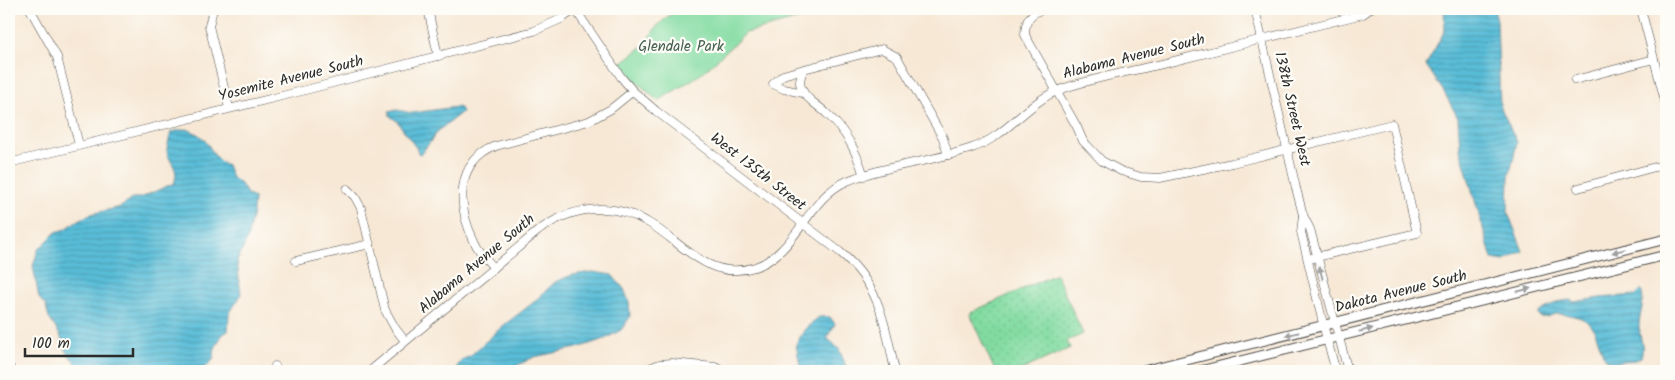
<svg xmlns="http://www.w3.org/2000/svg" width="1675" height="380" viewBox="0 0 1675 380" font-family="Kalam,sans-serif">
  <defs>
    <pattern id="garden-dots" width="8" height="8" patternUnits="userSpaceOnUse" patternTransform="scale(1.25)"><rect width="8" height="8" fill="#81dba0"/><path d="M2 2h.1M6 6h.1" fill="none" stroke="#70bc8a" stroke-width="1.8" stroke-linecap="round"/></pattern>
    <pattern id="water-rules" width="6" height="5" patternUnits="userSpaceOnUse" patternTransform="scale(1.25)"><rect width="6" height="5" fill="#5abdd8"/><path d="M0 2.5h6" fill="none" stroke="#4b9aaf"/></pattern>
  </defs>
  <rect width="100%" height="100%" fill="#fdfcf7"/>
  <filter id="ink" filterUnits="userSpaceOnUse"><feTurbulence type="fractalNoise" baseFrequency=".02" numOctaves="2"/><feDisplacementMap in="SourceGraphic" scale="10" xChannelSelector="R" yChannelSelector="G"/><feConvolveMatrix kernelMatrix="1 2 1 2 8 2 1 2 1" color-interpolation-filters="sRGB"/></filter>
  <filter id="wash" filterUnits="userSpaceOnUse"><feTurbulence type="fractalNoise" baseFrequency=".0096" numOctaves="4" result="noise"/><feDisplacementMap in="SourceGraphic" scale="20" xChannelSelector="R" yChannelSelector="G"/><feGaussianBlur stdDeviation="1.12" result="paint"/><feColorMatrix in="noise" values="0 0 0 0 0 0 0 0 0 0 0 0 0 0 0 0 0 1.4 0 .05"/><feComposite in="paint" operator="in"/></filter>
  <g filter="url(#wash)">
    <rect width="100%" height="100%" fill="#f7e8d5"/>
    <polygon fill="#81dba0" stroke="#568366" points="677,9 838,9 746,33 701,74 658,101 638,83 621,63 647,43 650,36 658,25"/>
    <polygon fill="url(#garden-dots)" stroke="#568366" points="1056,274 1083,334 1067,341 1070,348 1019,371 995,371 969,313"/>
    <g fill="url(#water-rules)" stroke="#427482">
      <polygon points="1444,9 1494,9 1497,20 1500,106 1517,142 1509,177 1508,213 1523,251 1504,261 1492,259 1460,149 1458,118 1444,92 1426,65 1445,30"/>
      <polygon points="456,107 460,108 462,112 439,130 421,154 418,153 417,149 397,121 390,116 389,112 397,110 412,113"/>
      <path d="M186,129C214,137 207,157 227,165L232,178L241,184L247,194L254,198L253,213L247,239L237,261L241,295L229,314L228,331L222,335L215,348L213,360L201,371H84L77,368L75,362L67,353L60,335L49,318L46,306L39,298L33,266L38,250L56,232L66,229L75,222L91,214L121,207L133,198H140L174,183C181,167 166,161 167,148C168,143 170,137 171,132Z"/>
      <polygon points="593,272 612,275 624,289 629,302 630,317 621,330 605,339 577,348 534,357 506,371 454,371 462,360 470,356 504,325 534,302 555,282 572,275"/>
      <path d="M1641,290C1646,302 1639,314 1639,326C1639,338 1645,344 1641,357C1632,363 1629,359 1620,362C1596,369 1604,331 1585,320C1578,316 1563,313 1555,314C1549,316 1546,318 1540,317L1538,313L1557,302L1570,300L1574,302L1600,298L1636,295Z"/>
      <polygon points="819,317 830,317 835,324 827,338 839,349 848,371 801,371 796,344 805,329"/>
    </g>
  </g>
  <g filter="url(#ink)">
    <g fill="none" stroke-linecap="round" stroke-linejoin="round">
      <defs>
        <g id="minor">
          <polyline points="30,9 57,57 79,145"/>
          <polyline points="213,9 209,26 229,108"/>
          <polyline points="428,9 438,56"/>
          <path d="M575,9L621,77L633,91L656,111L840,252C880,285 885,324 895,371"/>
          <path d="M1044,9C1030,13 1025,20 1025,35L1077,127L1083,141L1102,161L1121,171L1141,177L1160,178L1232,163L1392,124L1417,233L1308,259"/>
          <polyline points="1255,9 1296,188 1303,215 1310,229 1348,371"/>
          <polyline points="1641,9 1666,105"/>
          <polyline points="1575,80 1654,59"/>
          <polyline points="803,93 784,89 773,84 783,75 804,69"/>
          <polyline points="9,163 294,93 534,31 561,19 576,9"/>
          <path d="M864,176C856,150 846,131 826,113C819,106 807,100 803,91C798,84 800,76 804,69L882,49L897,57L943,138L948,155"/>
          <polyline points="1578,188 1666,164"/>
          <polyline points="347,189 355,197 361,208 385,310 395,328 405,341"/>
          <polyline points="1303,215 1301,232 1327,340 1336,371"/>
          <polyline points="296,261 370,244"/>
          <path d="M494,268C487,260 479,252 475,243C457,208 454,163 496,146L589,121L611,109L633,91"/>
          <polyline points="275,366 275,371"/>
          <path d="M370,371L538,231C571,206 613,201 649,223C684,244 709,282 755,267C797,253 807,198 847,181C886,165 932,162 972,148C1006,137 1028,102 1059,90C1092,78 1128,72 1162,64C1229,47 1296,31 1363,14L1370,9"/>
          <polyline points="642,371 660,364 672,363 715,367 722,371"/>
        </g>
        <g id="major">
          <polyline points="9,368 10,371"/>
          <polyline points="1143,371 1666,239"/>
          <polyline points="1200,371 1666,255"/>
        </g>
      </defs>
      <use href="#minor" stroke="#4a4744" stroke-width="9"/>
      <use href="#major" stroke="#4a4744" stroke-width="11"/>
      <use href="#minor" stroke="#fff" stroke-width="8"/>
      <use href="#major" stroke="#fff" stroke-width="9"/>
    </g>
    <defs><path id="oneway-solid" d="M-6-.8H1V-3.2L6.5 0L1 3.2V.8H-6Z" transform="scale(1.25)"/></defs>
    <g fill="#a0a0a0">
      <use href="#oneway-solid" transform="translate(1619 251) rotate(166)"/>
      <use href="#oneway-solid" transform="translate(1321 273) rotate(-105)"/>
      <use href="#oneway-solid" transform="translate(1524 290) rotate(-14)"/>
      <use href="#oneway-solid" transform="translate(1366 330) rotate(-14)"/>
      <use href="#oneway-solid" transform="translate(1292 334) rotate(166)"/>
    </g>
  </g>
  <g text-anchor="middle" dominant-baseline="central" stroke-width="4.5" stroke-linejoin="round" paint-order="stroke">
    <g font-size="15" fill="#45604e" stroke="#fdfcf7">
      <text x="681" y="47">Glendale Park</text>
    </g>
    <g font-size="15" fill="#2b2b2b" stroke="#fdfcf7">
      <text transform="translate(1134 57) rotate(-14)">Alabama Avenue South</text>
      <text transform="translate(291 79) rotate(-14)">Yosemite Avenue South</text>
      <text transform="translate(1292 109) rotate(77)">138th Street West</text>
      <text transform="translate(758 172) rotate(38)">West 135th Street</text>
      <text transform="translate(477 264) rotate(-40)">Alabama Avenue South</text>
      <text transform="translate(1401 292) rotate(-14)">Dakota Avenue South</text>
    </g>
  </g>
  <rect width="1675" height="380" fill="none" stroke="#fdfcf7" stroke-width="30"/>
  <path d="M25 348v8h108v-8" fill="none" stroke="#2b2b2b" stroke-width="2.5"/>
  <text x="32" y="348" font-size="15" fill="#2b2b2b" stroke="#fdfcf7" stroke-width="4" paint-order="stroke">100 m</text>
</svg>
